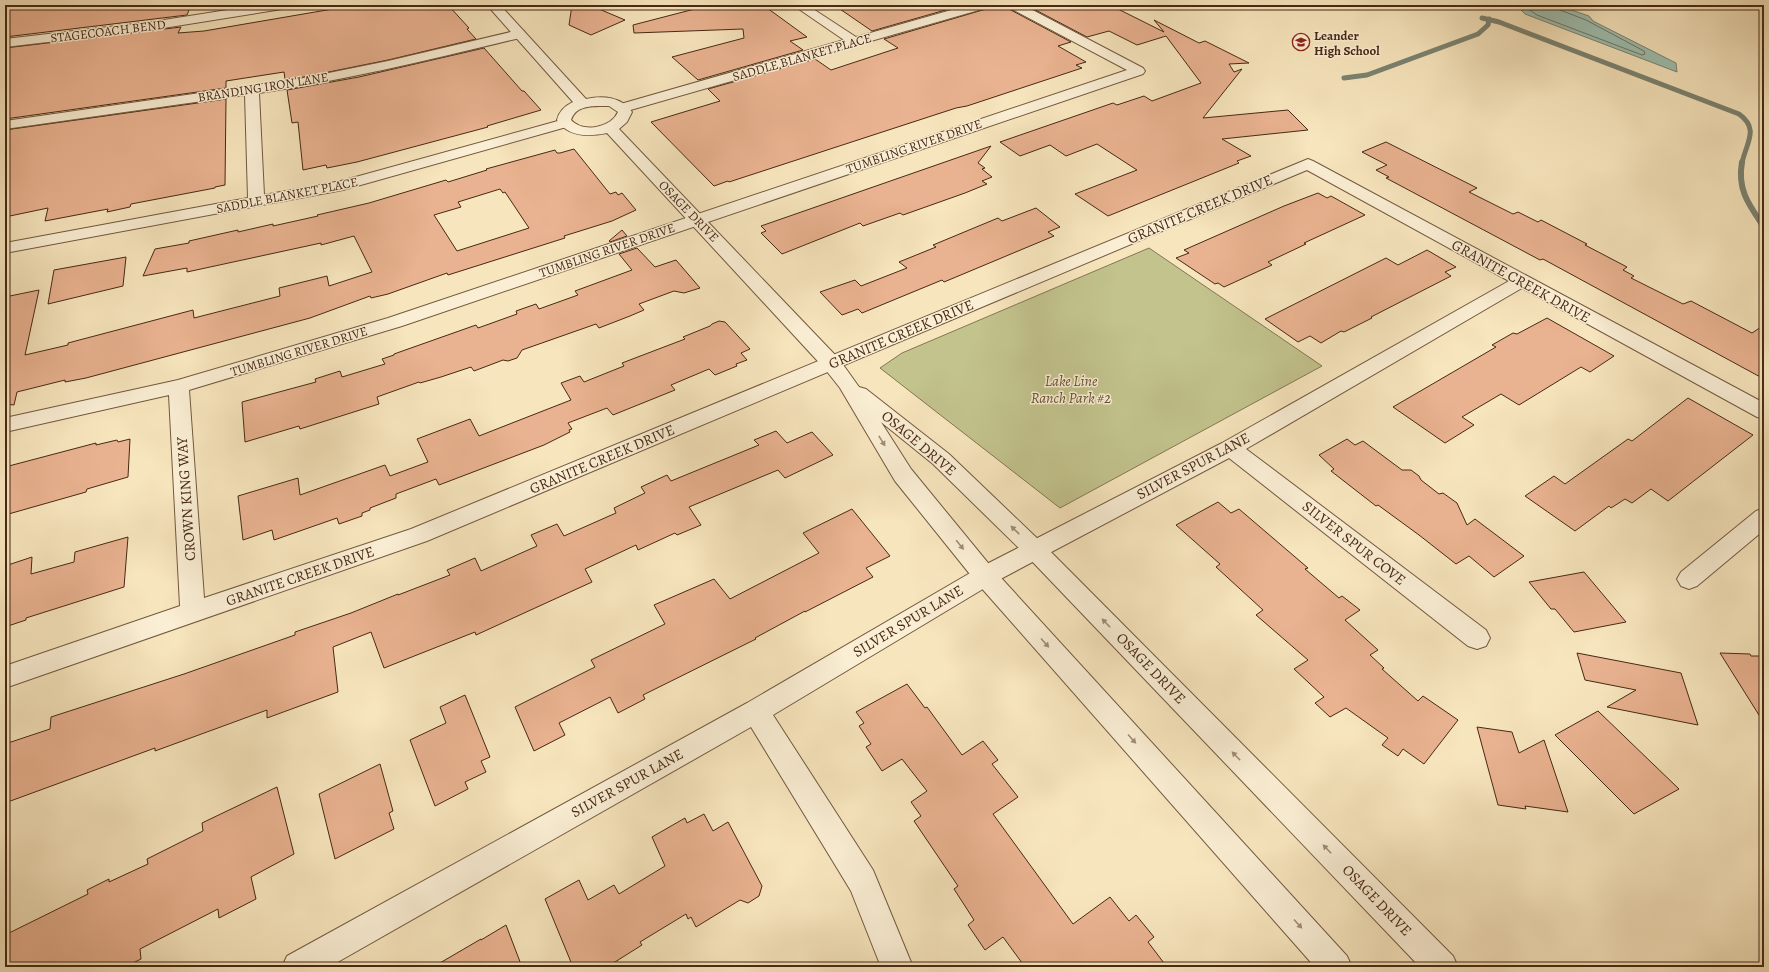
<svg xmlns="http://www.w3.org/2000/svg" width="1769" height="972" viewBox="0 0 1769 972" font-family="Alegreya,serif">
  <rect width="100%" height="100%" fill="#f7e5bd"/>
  <filter id="stains"><feTurbulence type="fractalNoise" baseFrequency=".005" numOctaves="4"/><feColorMatrix values="0 0 0 0 .2 0 0 0 0 .09 0 0 0 0 .02 0 0 0 .5 -.17"/></filter>
  <radialGradient id="worn" r=".72"><stop offset=".6" stop-color="#630" stop-opacity="0"/><stop offset="1" stop-color="#630" stop-opacity=".3"/></radialGradient>
  <polygon fill="#c2c38d" stroke="#847650" points="1149,248 1322,366 1060,508 880,368 902,353"/>
  <polygon fill="#9dbfb0" stroke="#7b8372" points="1521,5 1557,5 1589,16 1593,21 1676,63 1677,72 1525,14 1517,6"/>
  <g fill="none" stroke-linecap="round" stroke-linejoin="round">
    <polyline stroke="#727462" stroke-width="1" points="1522,5 1537,15 1642,55 1645,54 1644,51 1586,20 1560,10 1558,5"/>
    <g stroke="#7b8372" stroke-width="5">
      <path d="M1482,18L1499,22L1739,114C1760,129 1746,143 1742,163"/>
      <polyline points="1344,78 1367,75 1478,34 1488,25 1489,19"/>
    </g>
    <path stroke="#7b8372" stroke-width="6" d="M1742,162C1737,190 1749,205 1764,227"/>
  </g>
  <g fill="#e9b290" stroke="#472914" fill-rule="evenodd">
    <polygon points="5,5 191,5 187,15 5,37"/>
    <polygon points="356,5 448,5 469,28 467,29 476,39 388,60 304,77 285,79 284,72 226,81 226,88 5,119 5,48 181,27 178,33 204,31"/>
    <polygon points="572,5 600,5 599,9 625,20 591,35 569,25"/>
    <polygon points="710,5 763,5 807,37 790,41 803,50 698,80 672,57 744,38 743,29 634,33 633,25"/>
    <polygon points="834,5 963,5 872,31"/>
    <polygon points="989,5 1007,5 1009,9 1071,42 1058,46 1086,62 1076,65 1082,68 967,106 956,108 729,182 728,181 714,186 651,122 720,101 708,89 815,59 831,70 898,48 884,39 986,9"/>
    <polygon points="1026,5 1110,5 1164,32 1154,20 1199,43 1205,41 1249,63 1229,64 1234,72 1242,69 1203,118 1288,110 1308,130 1222,139 1251,156 1237,161 1239,163 1108,216 1075,194 1137,170 1097,144 1066,156 1050,145 1020,156 1000,142 1113,103 1117,105 1144,96 1152,101 1201,83 1166,36 1137,45 1109,31 1087,37"/>
    <polygon points="484,48 522,91 524,91 541,110 487,126 488,127 357,162 327,168 326,165 303,170 298,122 292,123 287,90 359,77"/>
    <polygon points="226,99 225,185 215,187 215,188 131,204 130,207 107,212 108,209 45,221 48,208 5,217 5,130"/>
    <polygon points="1386,142 1477,188 1469,192 1513,214 1518,212 1538,222 1541,220 1587,244 1585,245 1627,267 1623,270 1634,276 1631,278 1683,304 1691,301 1752,333 1764,325 1764,379 1543,259 1540,260 1386,178 1389,177 1376,170 1387,165 1362,152"/>
    <polygon points="991,146 978,163 985,168 982,169 992,177 982,181 987,184 965,193 903,215 900,213 863,226 860,223 782,254 761,233 766,231 761,226"/>
    <path d="M574,149L610,194L616,192L618,195L622,193L636,210L612,221L564,236L565,238L448,275L447,273L388,294L371,298L370,296L310,318L86,378L65,382V380L17,392L14,405L5,404V297L39,290L25,355L68,345V343L193,310L194,318L280,296L279,288L327,276L329,286L372,272L354,236L321,245V243L187,272V268L143,276L155,249L189,243V241L238,230V232L273,224V226L318,216L317,215L369,203L446,180L448,182L487,170L486,169L555,150L557,153H560ZM500,189L503,193L505,192L529,228L457,251L434,215L461,207L458,202Z"/>
    <polygon points="1318,193 1327,198 1331,196 1365,215 1304,243 1306,244 1268,262 1272,265 1224,287 1218,283 1215,284 1176,258 1189,253 1184,250 1284,206"/>
    <polygon points="1036,208 1060,227 1048,232 1054,236 944,282 942,280 862,313 858,309 842,315 820,292 855,280 861,286 907,268 899,262 936,247 933,245 998,218 1002,221"/>
    <polygon points="622,230 627,236 610,242 609,241"/>
    <polygon points="637,248 655,267 676,260 700,288 684,293 674,291 639,304 644,310 630,316 599,328 596,324 522,350 517,358 508,361 503,360 474,371 471,367 441,377 420,383 419,382 377,397 379,404 300,429 299,426 245,442 242,402 316,382 315,379 340,371 342,377 385,364 382,359 394,355 394,354 476,325 478,328 517,314 516,311 536,304 539,309 578,295 575,291 632,270 619,254"/>
    <polygon points="1427,250 1456,267 1445,272 1451,276 1371,317 1372,318 1344,332 1341,331 1321,343 1310,336 1298,342 1265,319 1386,258 1398,265"/>
    <polygon points="126,257 123,286 48,304 54,270"/>
    <polygon points="1547,318 1614,356 1590,372 1581,367 1519,405 1501,394 1462,417 1474,425 1445,443 1393,407 1496,347 1492,345 1513,333 1517,334"/>
    <polygon points="719,321 725,322 750,349 741,353 747,360 736,364 737,366 715,375 709,369 671,385 675,390 613,415 607,408 568,423 572,429 569,430 570,432 544,445 439,485 436,479 396,494 396,498 370,508 370,510 362,513 362,516 339,524 337,518 274,540 272,530 243,540 238,496 298,478 300,495 385,465 390,476 428,462 417,439 470,419 479,436 530,416 571,400 561,383 580,376 584,382 624,366 622,363 685,339 683,337 710,326 712,324"/>
    <polygon points="1688,398 1753,435 1668,501 1651,489 1632,503 1625,499 1611,508 1609,506 1575,531 1525,496 1554,476 1565,484 1628,439 1632,441"/>
    <polygon points="776,431 787,443 812,432 833,455 785,478 778,470 689,507 701,525 677,535 675,533 638,550 636,545 585,569 592,582 476,635 475,632 384,668 371,632 333,647 338,692 267,718 267,710 155,751 155,748 5,803 5,744 50,729 51,717 184,674 295,635 295,632 351,613 398,594 398,595 450,575 447,570 475,558 481,571 537,546 531,535 557,524 564,536 616,513 614,508 645,493 641,487 667,475 671,481 759,445 754,440"/>
    <polygon points="130,439 128,477 87,489 86,492 5,515 5,467 96,443 96,445 117,440 118,442"/>
    <polygon points="1347,439 1355,445 1363,441 1402,470 1411,470 1419,476 1421,480 1439,494 1443,493 1457,503 1467,525 1475,519 1524,556 1494,577 1469,556 1456,564 1419,535 1378,505 1376,506 1331,471 1334,469 1319,455"/>
    <polygon points="1218,502 1231,513 1239,509 1308,568 1305,569 1339,598 1342,596 1360,610 1345,620 1378,650 1370,655 1384,668 1382,669 1418,701 1423,696 1458,720 1424,764 1403,749 1398,756 1382,745 1388,738 1346,708 1330,717 1315,703 1324,697 1294,669 1308,660 1256,615 1263,610 1216,567 1220,564 1176,525"/>
    <polygon points="852,509 890,556 866,568 873,577 805,612 805,611 755,638 756,639 643,695 645,699 618,713 610,697 559,723 565,735 534,751 515,707 595,667 591,660 665,624 654,605 714,579 730,599 819,553 803,533"/>
    <polygon points="128,537 124,587 26,618 26,620 5,627 5,566 32,557 31,574 74,562 75,552"/>
    <polygon points="1584,572 1626,622 1574,632 1555,609 1551,609 1529,582"/>
    <polygon points="1577,653 1681,673 1698,725 1607,707 1636,690 1585,680"/>
    <polygon points="1720,653 1750,654 1751,656 1764,656 1764,723"/>
    <polygon points="907,684 925,708 927,707 962,755 983,741 998,760 992,764 1018,797 993,814 1073,924 1110,897 1129,921 1136,915 1154,937 1148,942 1167,967 1025,967 1003,937 985,950 968,925 974,920 954,889 958,886 914,821 921,816 911,802 927,791 902,759 882,771 866,747 871,744 859,726 864,723 856,712"/>
    <polygon points="465,695 490,757 481,761 486,772 465,782 468,789 435,806 410,740 446,723 440,707"/>
    <polygon points="1598,711 1679,789 1634,814 1555,735"/>
    <polygon points="1477,727 1512,732 1519,753 1544,740 1568,812 1525,806 1526,809 1498,805"/>
    <polygon points="380,764 393,811 389,813 394,829 335,859 319,794"/>
    <polygon points="277,787 294,854 251,877 256,899 219,918 218,909 140,949 141,959 125,967 5,967 5,935 88,894 87,890 109,879 109,882 148,864 147,859 203,831 202,823"/>
    <polygon points="704,814 713,831 728,822 762,886 759,896 748,903 740,900 696,927 691,917 688,919 686,914 640,942 642,945 607,967 573,967 545,899 579,880 588,900 614,885 619,894 665,866 652,837 685,818 687,823"/>
    <polygon points="506,925 522,967 433,967 481,939 481,940"/>
  </g>
  <g fill="none" stroke-linecap="round" stroke-linejoin="round">
    <defs>
      <g id="minor">
        <polygon points="259,5 288,5 286,8 282,9 151,30 5,47 5,39 151,22"/>
        <polygon points="793,5 807,5 856,37 969,5 988,5 986,8 627,111 622,112 617,111 615,108 617,105 844,40"/>
        <polygon points="1008,5 1023,5 1143,68 1145,71 1143,74 402,326 189,390 204,598 411,529 1308,159 1313,161 1764,403 1764,419 1757,417 1522,288 1246,449 1486,630 1490,638 1486,646 1477,649 1468,646 1229,458 993,583 773,715 873,870 913,967 881,967 851,891 751,727 329,967 282,967 287,956 747,703 977,569 1222,443 1509,281 1307,170 427,541 5,688 5,666 180,606 169,395 5,432 5,418 178,380 388,318 1127,70 1010,8"/>
        <path d="M519,30L524,31L525,34L524,37C436,58 348,80 259,93L264,195L341,181L565,119L570,120L572,123L570,126L343,190L5,253V243L248,198L245,95L5,129V121L304,78L388,61Z"/>
        <polygon points="1764,508 1764,530 1697,586 1689,589 1681,586 1677,579 1681,572 1756,511"/>
      </g>
      <path id="tertiary" d="M487,5H500L586,99C603,95 622,97 632,112L627,122L619,129L839,359L859,387L866,389L949,454L1042,543L1453,956L1458,967H1420L1026,555L933,464L881,422L911,469L993,569L1347,956L1352,967H1315L977,583L895,481L840,388L825,369L607,133C588,137 568,137 557,120C559,111 565,106 573,102ZM600,106H609L618,112C611,128 583,133 571,120C575,107 589,106 600,106Z"/>
    </defs>
    <use href="#minor" stroke="#73583e" stroke-width="2"/>
    <use href="#tertiary" stroke="#73583e" stroke-width="2"/>
    <use href="#minor" fill="#faeed4" fill-rule="evenodd"/>
    <use href="#tertiary" fill="#faeed4" fill-rule="evenodd"/>
  </g>
  <defs><path id="oneway-solid" d="M-6-.8H1V-3.2L6.5 0L1 3.2V.8H-6Z"/></defs>
  <g fill="#a08c74">
    <use href="#oneway-solid" transform="translate(882 441) rotate(58)"/>
    <use href="#oneway-solid" transform="translate(1015 530) rotate(-136)"/>
    <use href="#oneway-solid" transform="translate(960 545) rotate(51)"/>
    <use href="#oneway-solid" transform="translate(1106 623) rotate(-134)"/>
    <use href="#oneway-solid" transform="translate(1045 643) rotate(48)"/>
    <use href="#oneway-solid" transform="translate(1132 739) rotate(48)"/>
    <use href="#oneway-solid" transform="translate(1236 756) rotate(-134)"/>
    <use href="#oneway-solid" transform="translate(1327 849) rotate(-134)"/>
    <use href="#oneway-solid" transform="translate(1298 924) rotate(48)"/>
  </g>
  <defs>
    <symbol id="school-ring" viewBox="-11 -11 22 22"><circle r="9.5" fill="#faeed4" stroke="#8f2418" stroke-width="1.5"/><path d="M0-5L7-2L0 1L-7-2ZM-4 1L0 2.5L4 1V4Q0 6-4 4Z" fill="#8f2418"/></symbol>
  </defs>
  <g fill-rule="evenodd">
    <use href="#school-ring" x="1291" y="32" width="20" height="20"/>
  </g>
  <g text-anchor="middle" dominant-baseline="central" stroke-width="3" stroke-linejoin="round" paint-order="stroke">
    <g font-size="13" fill="#472914" stroke="#faeed4">
      <text transform="translate(108 31) rotate(-7)">STAGECOACH BEND</text>
      <text transform="translate(802 57) rotate(-16)">SADDLE BLANKET PLACE</text>
      <text transform="translate(263 87) rotate(-9)">BRANDING IRON LANE</text>
      <text transform="translate(914 146) rotate(-19)">TUMBLING RIVER DRIVE</text>
      <text transform="translate(287 195) rotate(-11)">SADDLE BLANKET PLACE</text>
      <text transform="translate(689 211) rotate(46)">OSAGE DRIVE</text>
      <text transform="translate(607 250) rotate(-19)">TUMBLING RIVER DRIVE</text>
      <text transform="translate(299 351) rotate(-17)">TUMBLING RIVER DRIVE</text>
    </g>
    <g font-size="13" font-weight="bold" fill="#472914" stroke="#faeed4" text-anchor="start">
      <text x="1314" y="35">Leander<tspan x="1314" dy="15">High School</tspan></text>
    </g>
    <g font-size="15" fill="#472914" stroke="#faeed4">
      <text transform="translate(1200 209) rotate(-23)">GRANITE CREEK DRIVE</text>
      <text transform="translate(1521 281) rotate(29)">GRANITE CREEK DRIVE</text>
      <text transform="translate(901 334) rotate(-23)">GRANITE CREEK DRIVE</text>
      <text transform="translate(919 443) rotate(40)">OSAGE DRIVE</text>
      <text transform="translate(602 459) rotate(-23)">GRANITE CREEK DRIVE</text>
      <text transform="translate(1193 466) rotate(-28)">SILVER SPUR LANE</text>
      <text transform="translate(186 499) rotate(-94)">CROWN KING WAY</text>
      <text transform="translate(1354 543) rotate(38)">SILVER SPUR COVE</text>
      <text transform="translate(300 576) rotate(-19)">GRANITE CREEK DRIVE</text>
      <text transform="translate(908 621) rotate(-31)">SILVER SPUR LANE</text>
      <text transform="translate(1151 668) rotate(46)">OSAGE DRIVE</text>
      <text transform="translate(627 783) rotate(-29)">SILVER SPUR LANE</text>
      <text transform="translate(1377 900) rotate(46)">OSAGE DRIVE</text>
    </g>
    <g font-size="15" font-style="italic" fill="#665032" stroke="#faeed4">
      <text x="1071" y="381">Lake Line<tspan x="1071" dy="17">Ranch Park #2</tspan></text>
    </g>
  </g>
  <rect width="1769" height="972" fill="none" stroke="#f7e5bd" stroke-width="20"/>
  <rect x="6" y="6" width="1757" height="960" fill="none" stroke="#472914" stroke-width="2"/>
  <rect x="10" y="10" width="1749" height="952" fill="none" stroke="#472914"/>
  <rect width="100%" height="100%" filter="url(#stains)"/>
  <rect width="100%" height="100%" fill="url(#worn)"/>
</svg>
